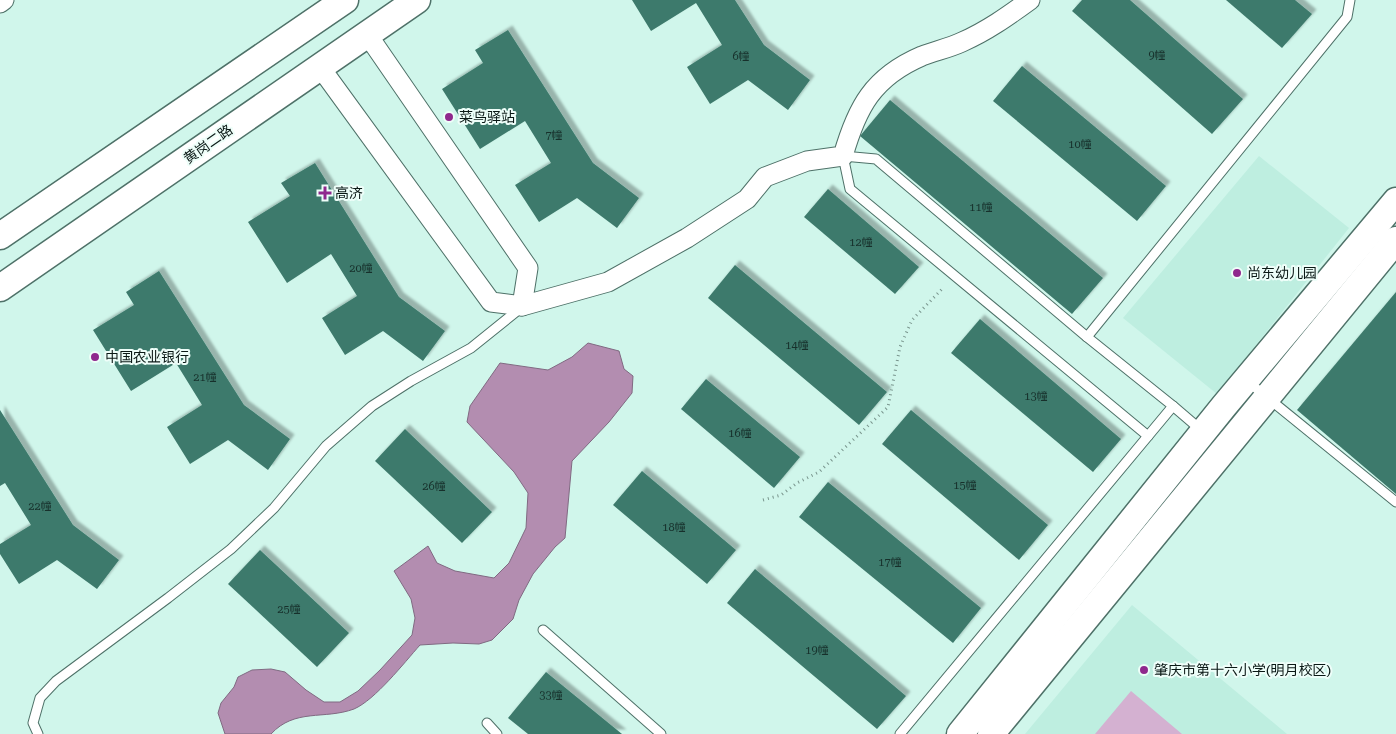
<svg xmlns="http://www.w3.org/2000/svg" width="1396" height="734" viewBox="0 0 1396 734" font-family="'Roboto Serif','Noto Sans SC',serif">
  <defs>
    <filter id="shadow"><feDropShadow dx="4.5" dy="-4.5" stdDeviation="1" flood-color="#0004"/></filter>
  </defs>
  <rect width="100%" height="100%" fill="#d0f6eb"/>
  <g fill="#beeee0">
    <polygon points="1259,156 1349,228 1217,394 1123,318"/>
    <polygon points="1132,605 1287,734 1025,734"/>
  </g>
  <polygon fill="#d4b1d1" points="1131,691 1182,734 1095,734"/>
  <path fill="#b38db0" stroke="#806a82" d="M588,343L619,351L624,369L633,376L632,393L609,422L572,461L565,538L555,547L533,574L519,600L513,619L492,640L479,644L453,643L420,645C404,663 375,700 354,709C324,720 295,708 271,734H225L218,713L221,703L234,687L238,677L252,670L271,669L285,672L306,690L324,702H340L358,691L380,670L412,635L415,618L411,599L394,571L428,546L437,563L455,571L494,578L509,563L526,528L528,493L514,472L467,422L470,406L500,363L548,370L572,357Z"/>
  <g fill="#3e7a6c" filter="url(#shadow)">
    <polygon points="632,0 735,0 764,45 810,80 788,110 748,80 710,104 687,67 722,45 696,3 651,31"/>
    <polygon points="1082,0 1130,0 1243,99 1212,134 1072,11"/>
    <polygon points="1226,0 1295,0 1312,14 1282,48"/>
    <polygon points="508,30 593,163 639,198 617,228 577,198 539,222 515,185 551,163 525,121 480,149 442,89 483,63 475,50"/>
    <polygon points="1022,66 1166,186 1137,221 993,101"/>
    <polygon points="890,100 1103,278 1072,314 860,136"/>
    <polygon points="315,163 399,297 445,331 423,361 383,331 345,355 322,318 357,296 331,254 287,283 248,222 290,196 281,183"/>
    <polygon points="828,189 919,267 895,294 804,217"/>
    <polygon points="735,265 887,392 859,425 708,298"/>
    <polygon points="159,271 244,405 290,439 268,470 228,440 190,464 167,427 202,405 176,363 131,391 93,330 134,305 126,292"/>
    <polygon points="1396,292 1396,494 1297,410"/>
    <polygon points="980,319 1121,439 1093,472 951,353"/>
    <polygon points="706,379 800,457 774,488 681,409"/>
    <polygon points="0,410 73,525 119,560 97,589 57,560 19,584 0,554 0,544 31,525 5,483 0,486"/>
    <polygon points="911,410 1048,525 1019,560 882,444"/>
    <polygon points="405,429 492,512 462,543 375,461"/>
    <polygon points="642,471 736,550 707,584 613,505"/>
    <polygon points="828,482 981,608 953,643 799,517"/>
    <polygon points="260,550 349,633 317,667 228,584"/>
    <polygon points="755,569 906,696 877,729 727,603"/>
    <polygon points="546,672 622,734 528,734 508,718"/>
  </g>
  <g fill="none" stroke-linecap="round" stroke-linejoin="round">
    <defs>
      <g id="lane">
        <polygon points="843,156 876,159 1087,337 1173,406 1148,436 850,189"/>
        <polyline points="1087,337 1347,17 1350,0"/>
        <polyline points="1247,381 1396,502"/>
        <polyline points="1173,406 1201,430"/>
        <polyline points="543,630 661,734"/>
        <polyline points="487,723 497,734"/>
        <polyline points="38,734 33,723 40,698 56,681 168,598 231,549 274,508 326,446 372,406 411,381 471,348 522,307"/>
        <polyline points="900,734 1148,436"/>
      </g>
      <g id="street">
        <polyline points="0,3 4,0"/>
        <polyline points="367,34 528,268 522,306"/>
        <path d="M320,67L491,302L522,306L608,282L687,238L747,199L765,177L807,161L843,156C857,107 873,77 922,56C935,51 949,48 962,42C987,31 1008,16 1030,0"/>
      </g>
      <g id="secondary">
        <polyline points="0,236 345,0"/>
        <polyline points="0,288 417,0"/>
        <polyline points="960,734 1224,406 1396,201"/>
        <polyline points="991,734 1396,240"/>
      </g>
    </defs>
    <use href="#lane" stroke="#4e7168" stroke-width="11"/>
    <use href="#street" stroke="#4e7168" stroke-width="21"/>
    <use href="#secondary" stroke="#4e7168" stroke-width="29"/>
    <polyline stroke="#79958d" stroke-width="3" stroke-dasharray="1 4" stroke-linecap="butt" points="763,500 781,495 797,483 819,472 888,407 900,347 912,320 944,287"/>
    <use href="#lane" stroke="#fff" stroke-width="9"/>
    <use href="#street" stroke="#fff" stroke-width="19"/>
    <use href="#secondary" stroke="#fff" stroke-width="26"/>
  </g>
  <g fill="#8f288d" stroke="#eefef9" stroke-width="2">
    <circle cx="449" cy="117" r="5"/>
    <path d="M322.5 185.5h5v5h5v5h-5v5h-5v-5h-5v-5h5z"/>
    <circle cx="1237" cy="273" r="5"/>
    <circle cx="95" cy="357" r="5"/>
    <circle cx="1144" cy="670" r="5"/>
  </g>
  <g text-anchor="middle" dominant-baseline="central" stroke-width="4" stroke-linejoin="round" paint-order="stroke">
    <g font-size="11" fill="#17302b">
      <text x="1157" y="55">9幢</text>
      <text x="741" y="56">6幢</text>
      <text x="554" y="135">7幢</text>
      <text x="1080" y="144">10幢</text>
      <text x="981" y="207">11幢</text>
      <text x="861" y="242">12幢</text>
      <text x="361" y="268">20幢</text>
      <text x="797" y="345">14幢</text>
      <text x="205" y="377">21幢</text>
      <text x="1036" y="396">13幢</text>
      <text x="740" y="433">16幢</text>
      <text x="965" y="485">15幢</text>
      <text x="434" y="486">26幢</text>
      <text x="40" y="506">22幢</text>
      <text x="674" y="527">18幢</text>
      <text x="890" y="562">17幢</text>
      <text x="289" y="609">25幢</text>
      <text x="817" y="650">19幢</text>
      <text x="551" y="695">33幢</text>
    </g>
    <g font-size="14" fill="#0a1815" stroke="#eefef9" text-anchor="start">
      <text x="459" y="117">菜鸟驿站</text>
      <text x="335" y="193">高济</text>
      <text x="1247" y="273">尚东幼儿园</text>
      <text x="105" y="357">中国农业银行</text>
      <text x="1154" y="670">肇庆市第十六小学(明月校区)</text>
    </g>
    <g font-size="14" fill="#0a1815" stroke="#eefef9">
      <text transform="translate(208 144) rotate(-35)">黄岗二路</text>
    </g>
  </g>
</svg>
